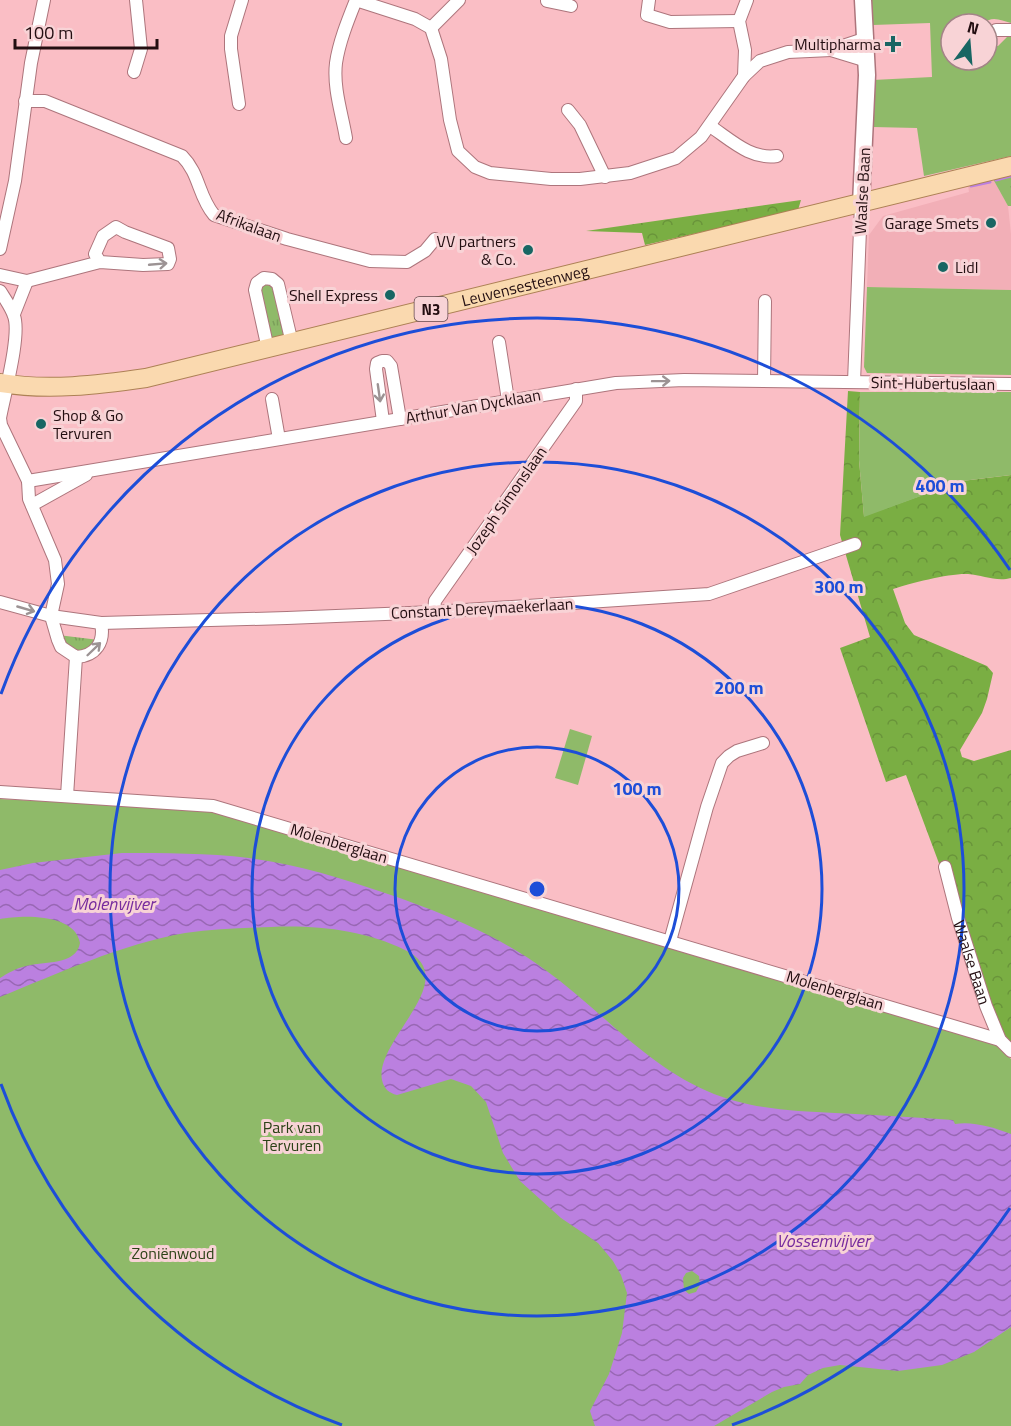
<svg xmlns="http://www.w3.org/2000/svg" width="1011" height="1426" viewBox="0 0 1011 1426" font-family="'Titillium Web',sans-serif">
  <defs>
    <pattern id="grass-tufts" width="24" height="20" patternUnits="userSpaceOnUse" patternTransform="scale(1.5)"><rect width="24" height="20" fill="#8fba69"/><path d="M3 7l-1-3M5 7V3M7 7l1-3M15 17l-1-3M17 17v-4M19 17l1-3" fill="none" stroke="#7b9f5a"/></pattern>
    <pattern id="forest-crowns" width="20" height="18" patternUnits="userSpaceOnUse" patternTransform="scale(1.5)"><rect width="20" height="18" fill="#7aae43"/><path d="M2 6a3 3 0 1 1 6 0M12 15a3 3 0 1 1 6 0" fill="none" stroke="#69943a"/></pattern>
    <pattern id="water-waves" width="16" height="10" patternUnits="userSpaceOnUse" patternTransform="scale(1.5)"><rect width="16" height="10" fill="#bb80e0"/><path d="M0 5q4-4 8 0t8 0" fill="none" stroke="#9867b4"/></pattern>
  </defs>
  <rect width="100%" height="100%" fill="#fabec5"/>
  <polygon fill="#f2afb7" points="993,179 1008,206 1011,234 1011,290 867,287 869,235 883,216 969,192 968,185"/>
  <g fill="url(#grass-tufts)">
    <polygon points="1011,175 1011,206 1008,206 993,179"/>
    <polygon points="272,282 288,339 270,344 259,287 261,284"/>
    <polygon points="58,635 99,640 85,652 70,650"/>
  </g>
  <g fill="url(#forest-crowns)">
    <polygon points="801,200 798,210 645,245 642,233 586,231"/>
    <path d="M848,391L860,392L859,460L864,516L962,481L1011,475V578C996,582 983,575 968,574C950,573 911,583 893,589L905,623L914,635L987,666L993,673L987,699L982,713L960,750L962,757L974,761L1011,750V1042L1002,1032L906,775L886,782L840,648L870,637L840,535Z"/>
  </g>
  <g fill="#8fba69">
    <path d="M869,0H1011V23C1001,20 991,15 983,24H951V60H987V44L998,46L1007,37H1011V156L924,176L917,128L873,127V80L932,77L930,23L873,25Z"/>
    <polygon points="867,287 1011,290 1011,375 867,373 864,367"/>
    <polygon points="860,392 1011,392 1011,475 962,481 864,517 859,460"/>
    <polygon points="570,729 592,736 578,785 555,778"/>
    <polygon points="0,799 212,810 996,1044 1011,1059 1011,1426 0,1426"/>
  </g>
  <path fill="url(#water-waves)" fill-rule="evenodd" d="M122,853C165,853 207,853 249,858C296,864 341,878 385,893C441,912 496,934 544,969C599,1008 643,1063 707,1091C748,1109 791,1111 835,1113C875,1115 914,1117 953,1120L955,1124C972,1121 993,1127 1011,1134V1327L974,1352L942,1365L898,1371L840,1365L823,1368L808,1375L800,1384L784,1387L772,1392L714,1426H595L590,1411L609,1374L622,1333L627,1293L621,1275L613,1261L598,1243L561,1218L520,1181L503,1153L486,1102L471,1086L451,1079L397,1095C389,1093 384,1089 382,1080C374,1040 465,979 405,950C364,930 317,925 271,927C243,928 214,929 185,933C122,944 59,973 0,997V978C8,973 17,968 26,966C44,961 76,966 80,943C75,913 22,915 0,919V870L33,863ZM692,1271L699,1276L700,1285L696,1292L689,1294L684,1290L683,1278L686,1273Z"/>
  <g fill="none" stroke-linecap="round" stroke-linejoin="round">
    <g stroke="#bb80e0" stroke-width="3">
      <polyline points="996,180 1011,176"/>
      <polyline points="971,186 990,182"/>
    </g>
    <defs>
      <g id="street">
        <polyline points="356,0 415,19 431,28 441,59 450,120 458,151 475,167 490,173 551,179 580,179 630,173 676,158 701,137 744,76 760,61 788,52 831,50 867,38"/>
        <polyline points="649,0 647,15 670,22 739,21"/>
        <polyline points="547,1 571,6"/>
        <polyline points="431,28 459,0"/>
        <polyline points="996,30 1011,30"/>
        <polyline points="831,50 867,61"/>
        <polyline points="134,72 141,49 136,0"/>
        <polyline points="744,76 745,50 739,21 747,0"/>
        <path d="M25,101H45L182,156C200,174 198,196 214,215L287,239L370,261L407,262L425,251L435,239"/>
        <polyline points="239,104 231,49 231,36 242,0"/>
        <polyline points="568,110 580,125 605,177"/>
        <path d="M710,126C731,140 751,160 777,156"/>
        <path d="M346,138C342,114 333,88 336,63C339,42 348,20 356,0"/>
        <polyline points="0,249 15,181 31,63 44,0"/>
        <polyline points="0,275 27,281 100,262 143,265 168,264 170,259 168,248 125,232 116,227 103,236 95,254 100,262"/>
        <path d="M0,291C5,299 11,307 14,316C21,335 4,396 0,418L1,425L28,481L29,499L55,560L58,584L51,616L58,640L61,647L76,657C96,656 105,642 101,623"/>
        <polyline points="14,314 27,281"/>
        <polyline points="499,342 508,400"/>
        <polyline points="268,349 255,290 257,283 264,278 272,279 278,284 292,343"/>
        <polyline points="764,381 765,301"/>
        <polyline points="854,382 861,204"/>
        <polyline points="272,399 279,439"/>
        <polyline points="383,421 376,369 377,363 382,361 387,361 391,366 400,419"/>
        <polyline points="28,481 616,383 684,380 1011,384"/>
        <polyline points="32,505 86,475"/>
        <polyline points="0,602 51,616 101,623 287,618 434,612 709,594 855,544"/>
        <polyline points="434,612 435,601 576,401 576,389"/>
        <polyline points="0,792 213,806 1000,1040"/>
        <polyline points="67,796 76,657"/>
        <path id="s1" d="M945,867L958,918L986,1006L1000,1040L1011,1051"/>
        <polyline points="670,941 707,807 722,763 729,756 737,751 763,743"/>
      </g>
      <polyline id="secondary" points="861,204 867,75 863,0"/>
      <g id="primary">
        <path id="s2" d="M0,383C48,391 98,385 146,378L1011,166"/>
      </g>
    </defs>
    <use href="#street" stroke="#ad757c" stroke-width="14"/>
    <use href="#secondary" stroke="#ad757c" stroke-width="19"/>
    <use href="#primary" stroke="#ad8155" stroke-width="20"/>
    <use href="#street" stroke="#fff" stroke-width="12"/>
    <use href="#secondary" stroke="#fff" stroke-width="16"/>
    <use href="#primary" stroke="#fad9af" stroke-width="18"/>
  </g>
  <defs><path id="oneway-shaft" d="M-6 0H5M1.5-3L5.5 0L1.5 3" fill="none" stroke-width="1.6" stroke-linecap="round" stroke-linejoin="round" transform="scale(1.5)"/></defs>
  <g stroke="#9c9394">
    <use href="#oneway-shaft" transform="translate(158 264) rotate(-5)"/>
    <use href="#oneway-shaft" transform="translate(661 381) rotate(-1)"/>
    <use href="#oneway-shaft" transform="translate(379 393) rotate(82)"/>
    <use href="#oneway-shaft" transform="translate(26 609) rotate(16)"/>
    <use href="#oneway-shaft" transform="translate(94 649) rotate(-44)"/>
  </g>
  <g fill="none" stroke="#1d4ed8" stroke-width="3">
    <circle cx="537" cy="889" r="142"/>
    <circle cx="537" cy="889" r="285"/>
    <circle cx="537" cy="889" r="427"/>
    <path d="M1010 1208A570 570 0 0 1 732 1425M342 1425A570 570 0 0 1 1 1084M1 694A570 570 0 0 1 1010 570"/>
  </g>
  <g fill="#186663" stroke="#f8d3d6" stroke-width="2">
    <path d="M890 35h6v6h6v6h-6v6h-6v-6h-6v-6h6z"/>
    <circle cx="991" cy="223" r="6"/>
    <circle cx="528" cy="250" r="6"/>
    <circle cx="943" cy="267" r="6"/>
    <circle cx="390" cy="295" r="6"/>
    <circle cx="41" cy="424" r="6"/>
  </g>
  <g text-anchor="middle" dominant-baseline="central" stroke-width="6" stroke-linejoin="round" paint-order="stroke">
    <rect fill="#f8d3d6" stroke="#63494c" stroke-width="1.5" x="414.5" y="297" width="33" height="24" rx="4.5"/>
    <g font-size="15" font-weight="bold" fill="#230e11">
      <text x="431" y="309">N3</text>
    </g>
    <g font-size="16" fill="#230e11" stroke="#f8d3d6" text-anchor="end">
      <text x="881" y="44">Multipharma</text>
      <text x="979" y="223">Garage Smets</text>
      <text x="516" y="241">VV partners<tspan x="516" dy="18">&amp; Co.</tspan></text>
      <text x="955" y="267" text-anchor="start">Lidl</text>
      <text x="378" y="295">Shell Express</text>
      <text x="53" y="415" text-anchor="start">Shop &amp; Go<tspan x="53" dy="18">Tervuren</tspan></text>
    </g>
    <g font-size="16" fill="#230e11" stroke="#f8d3d6">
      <text transform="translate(862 191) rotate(-87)">Waalse Baan</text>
      <text transform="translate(249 225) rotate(20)">Afrikalaan</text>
      <text stroke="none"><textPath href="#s2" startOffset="537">Leuvensesteenweg</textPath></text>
      <text transform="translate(933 383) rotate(1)">Sint-Hubertuslaan</text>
      <text transform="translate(473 406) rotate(-10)">Arthur Van Dycklaan</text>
      <text transform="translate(506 500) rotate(-55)">Jozeph Simonslaan</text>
      <text transform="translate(482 608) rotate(-3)">Constant Dereymaekerlaan</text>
      <text transform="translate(339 843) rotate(17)">Molenberglaan</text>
      <text stroke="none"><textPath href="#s1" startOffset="99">Waalse Baan</textPath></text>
      <text transform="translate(835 990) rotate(17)">Molenberglaan</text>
    </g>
    <g font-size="16" fill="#2c4217" stroke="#f8d3d6">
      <text x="292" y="1127">Park van<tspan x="292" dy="18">Tervuren</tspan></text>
      <text x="173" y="1253">Zoniënwoud</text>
    </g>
    <g font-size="18" font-style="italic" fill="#772c9e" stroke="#f8d3d6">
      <text x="114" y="903">Molenvijver</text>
      <text x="823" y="1240">Vossemvijver</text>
    </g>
  </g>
  <circle cx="537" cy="889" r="9" fill="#1d4ed8" stroke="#f8d3d6" stroke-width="3"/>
  <g font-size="18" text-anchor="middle" font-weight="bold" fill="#1d4ed8" stroke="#f8d3d6" stroke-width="6" stroke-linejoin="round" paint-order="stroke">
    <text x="940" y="492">400 m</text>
    <text x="839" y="593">300 m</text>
    <text x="739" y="694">200 m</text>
    <text x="637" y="795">100 m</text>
  </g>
  <g transform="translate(969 42) rotate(16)"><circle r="28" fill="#f8d3d6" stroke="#a38487" stroke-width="1.5"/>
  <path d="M0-4.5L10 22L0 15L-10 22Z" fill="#186663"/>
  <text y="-9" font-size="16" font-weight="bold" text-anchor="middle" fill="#230e11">N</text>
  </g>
  <path d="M15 39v9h142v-9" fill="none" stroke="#230e11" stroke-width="3"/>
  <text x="24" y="39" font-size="18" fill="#230e11" stroke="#f8d3d6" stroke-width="4.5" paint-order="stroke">100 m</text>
</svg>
